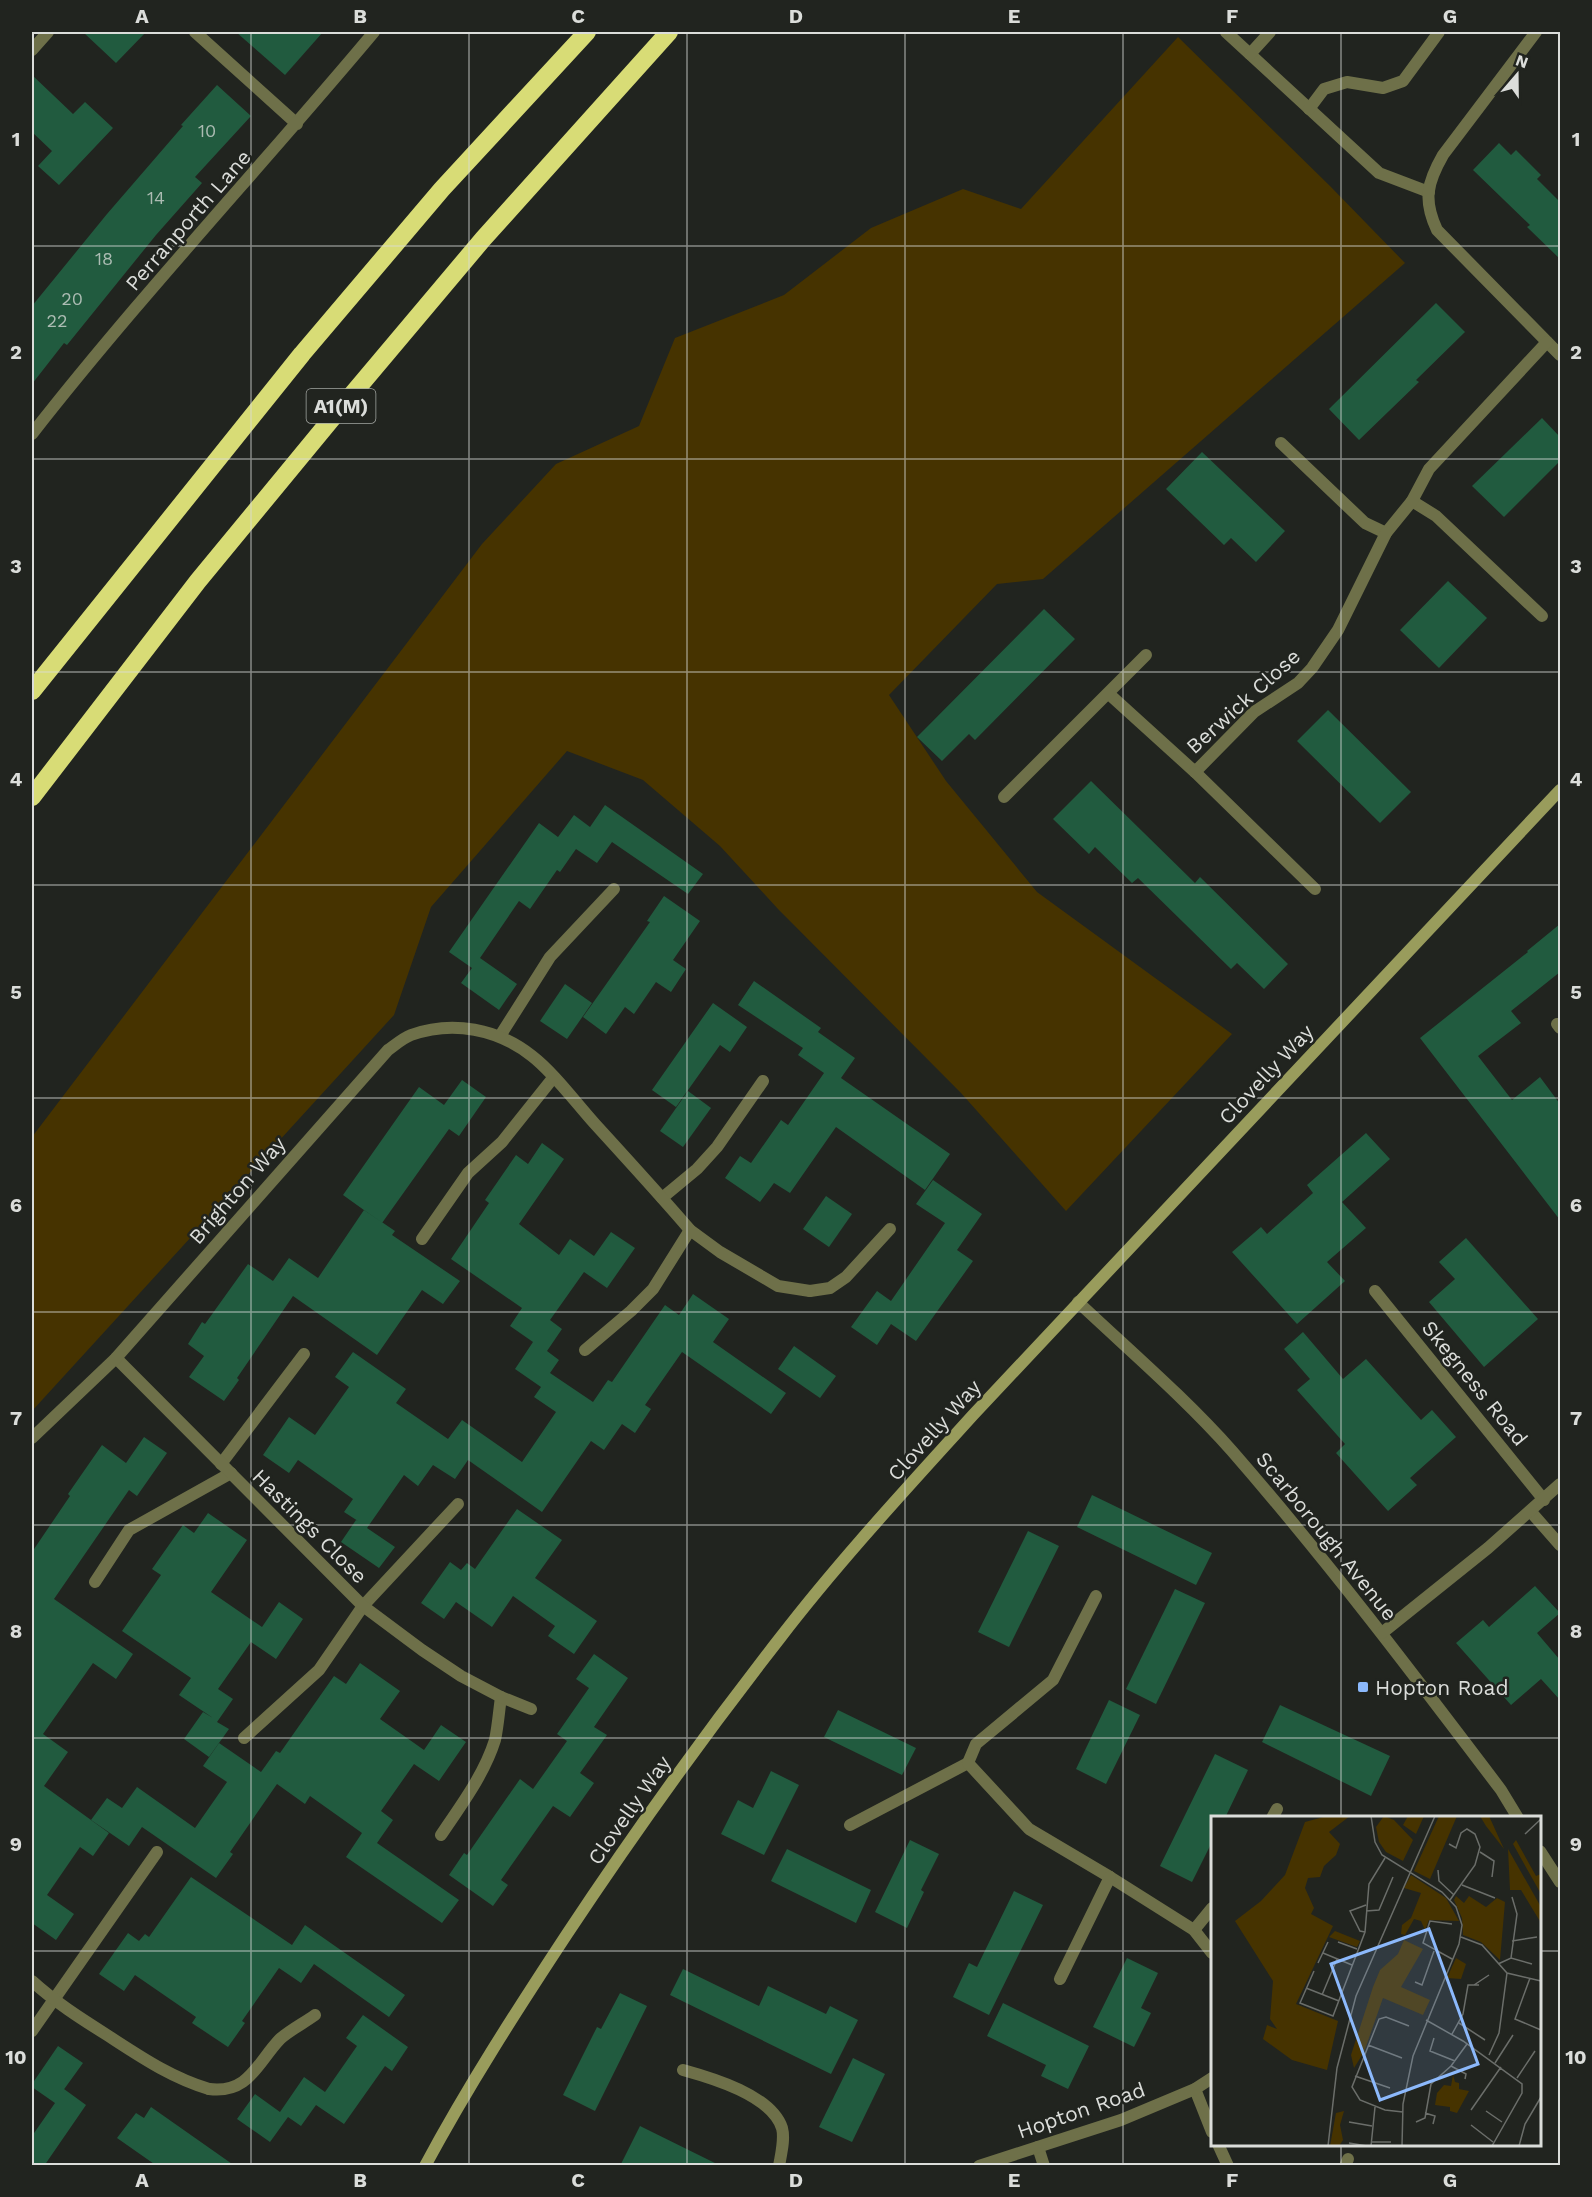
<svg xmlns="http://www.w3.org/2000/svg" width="1592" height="2197" viewBox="0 0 1592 2197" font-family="'Work Sans',sans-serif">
  <rect width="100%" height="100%" fill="#21241f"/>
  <polygon fill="#463300" points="1178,37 1330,186 1405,263 1043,579 997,584 889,695 946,781 1037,892 1232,1034 1066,1211 961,1093 778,909 720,846 643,780 567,751 431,907 394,1015 32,1411 32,1137 482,544 556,464 639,426 675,338 784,295 871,228 963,189 1021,209"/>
  <g fill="#215b3f">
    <polygon points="83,32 146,32 116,63"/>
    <polygon points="236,32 323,32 285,75"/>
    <polygon points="32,75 73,114 85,102 113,128 59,185 38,166 52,151 32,132"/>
    <polygon points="217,85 251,116 195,177 202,183 156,235 67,345 64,343 32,384 32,306 107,214 183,126 181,125"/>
    <polygon points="1499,143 1511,155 1516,150 1541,175 1537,179 1560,202 1560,259 1527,227 1530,225 1473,170"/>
    <polygon points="1436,303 1465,332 1416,380 1419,382 1359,440 1329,409"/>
    <polygon points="1542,418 1560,437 1560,461 1504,517 1472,486"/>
    <polygon points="1202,452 1285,531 1256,562 1231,538 1224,545 1166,489"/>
    <polygon points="1448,581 1487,618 1439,668 1400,630"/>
    <polygon points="1044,609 1075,639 975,740 969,734 942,761 917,737"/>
    <polygon points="1328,710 1411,792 1380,823 1297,741"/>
    <polygon points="1091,781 1195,883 1200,877 1288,964 1264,989 1237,963 1231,969 1138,878 1132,883 1095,847 1089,854 1053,819"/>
    <polygon points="605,805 703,874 688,894 612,842 597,863 576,849 560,872 557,870 530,909 519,901 480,958 517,984 499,1010 461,983 472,968 449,952 539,823 558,837 574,815 590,827"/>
    <polygon points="664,896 700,921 673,960 686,969 671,992 656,982 634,1014 625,1007 606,1034 583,1017 650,922 647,921"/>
    <polygon points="1560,924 1560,972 1511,1011 1521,1023 1478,1056 1512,1100 1540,1077 1560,1104 1560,1220 1420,1038 1528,952 1527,951"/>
    <polygon points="754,981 821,1028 818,1032 855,1058 841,1078 950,1154 925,1190 836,1127 790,1193 774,1183 760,1202 725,1178 740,1156 751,1163 781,1120 788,1125 824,1073 798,1055 803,1048 738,1005"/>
    <polygon points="565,984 592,1003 567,1039 540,1021"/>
    <polygon points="713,1003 747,1027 730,1052 720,1045 676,1107 652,1090"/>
    <polygon points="462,1080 486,1097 459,1136 449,1129 382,1223 343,1195 419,1087 444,1105"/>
    <polygon points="688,1091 711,1108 683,1147 660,1131"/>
    <polygon points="1366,1133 1390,1159 1342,1202 1366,1228 1327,1262 1345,1281 1297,1324 1232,1252 1261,1227 1267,1234 1313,1193 1307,1185"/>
    <polygon points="542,1143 564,1159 519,1224 559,1255 570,1239 594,1256 611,1232 635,1248 607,1288 584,1272 550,1320 562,1329 547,1351 559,1360 550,1373 593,1402 608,1380 612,1382 665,1305 679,1315 693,1294 729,1319 713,1342 786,1393 771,1414 682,1352 645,1405 651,1409 635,1433 622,1424 604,1450 591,1441 542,1512 468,1460 455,1479 433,1465 418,1486 404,1475 367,1528 395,1547 379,1568 341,1542 356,1520 358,1521 344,1512 353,1499 298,1460 289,1473 263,1455 289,1417 315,1435 349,1387 335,1377 353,1352 406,1389 396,1403 448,1439 462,1420 522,1462 556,1412 534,1397 541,1387 515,1369 533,1342 510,1326 522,1308 451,1259 489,1203 485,1200 516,1155 528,1164"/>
    <polygon points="933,1180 982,1214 957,1250 973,1261 916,1341 891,1324 877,1345 851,1327 877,1291 891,1301 945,1223 916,1204"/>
    <polygon points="826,1196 852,1214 829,1247 803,1229"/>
    <polygon points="364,1210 395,1231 392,1235 460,1281 443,1304 422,1290 377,1355 293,1296 237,1378 239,1380 224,1401 189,1377 204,1356 188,1344 202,1322 205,1324 248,1264 273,1281 289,1258 318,1278"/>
    <polygon points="1466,1238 1538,1319 1484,1367 1429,1302 1455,1279 1439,1262"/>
    <polygon points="1303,1332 1343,1379 1366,1359 1421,1420 1432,1410 1456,1437 1410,1478 1417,1485 1388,1511 1336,1453 1345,1444 1297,1390 1310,1379 1284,1349"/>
    <polygon points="794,1346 836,1376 820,1398 778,1369"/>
    <polygon points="144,1437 167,1453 137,1496 129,1490 54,1599 133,1654 116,1679 93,1663 43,1734 68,1752 44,1786 109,1833 93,1856 80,1847 47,1895 74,1914 56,1940 32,1923 32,1552 70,1496 68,1494 102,1445 126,1463"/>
    <polygon points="1092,1495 1212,1553 1196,1585 1077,1527"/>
    <polygon points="517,1509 562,1540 535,1578 597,1621 574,1654 548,1636 555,1626 513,1596 492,1627 456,1602 444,1619 421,1603 450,1562 461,1570 467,1563 475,1569"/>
    <polygon points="208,1513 247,1540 211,1592 262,1627 279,1602 303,1619 276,1659 251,1642 218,1689 233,1699 217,1722 229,1729 209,1757 184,1739 203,1712 213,1718 179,1695 191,1678 122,1631 161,1575 152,1569 183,1525 194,1533"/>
    <polygon points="1028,1531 1059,1546 1009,1647 978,1632"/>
    <polygon points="1535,1586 1560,1613 1537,1633 1560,1660 1560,1700 1541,1679 1511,1705 1456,1643 1483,1620 1489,1627"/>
    <polygon points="1175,1589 1205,1603 1156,1704 1126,1689"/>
    <polygon points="594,1654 628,1678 594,1727 607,1735 580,1773 594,1783 570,1817 553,1806 501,1880 508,1885 493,1906 449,1875 464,1853 467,1855 520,1779 533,1789 567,1741 557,1734 589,1688 576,1679"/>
    <polygon points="360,1663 400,1691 380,1719 424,1750 441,1725 466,1742 439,1781 414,1764 381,1811 393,1820 377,1843 459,1900 442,1923 346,1857 362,1833 310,1796 305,1804 277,1784 230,1852 233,1854 216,1878 142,1827 129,1846 91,1820 107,1798 122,1808 137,1787 195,1828 227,1782 203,1766 219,1743 261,1772 276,1751 280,1753 334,1676 346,1684"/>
    <polygon points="1109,1700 1140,1715 1106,1784 1076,1769"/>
    <polygon points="1280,1705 1390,1756 1371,1796 1262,1742"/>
    <polygon points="838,1710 916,1748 902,1775 824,1737"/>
    <polygon points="1215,1754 1248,1770 1225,1818 1212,1818 1212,1842 1192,1882 1160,1866"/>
    <polygon points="771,1771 799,1785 764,1855 721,1834 738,1800 753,1808"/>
    <polygon points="910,1840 939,1854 921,1890 924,1892 907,1928 875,1912"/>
    <polygon points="787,1849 871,1890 856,1923 771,1881"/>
    <polygon points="191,1877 292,1945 305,1925 405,1995 389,2017 314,1964 301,1983 279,1968 242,2021 245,2023 228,2047 192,2023 196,2017 135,1975 124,1991 99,1974 128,1933 139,1941 145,1934 149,1937"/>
    <polygon points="1014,1891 1043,1905 989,2015 953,1997 969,1963 977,1967"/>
    <polygon points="1127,1958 1158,1973 1141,2008 1151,2013 1134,2047 1093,2027"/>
    <polygon points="683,1969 759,2006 768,1986 826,2014 830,2006 858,2020 831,2074 670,1995"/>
    <polygon points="620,1993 647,2006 595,2111 563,2095 597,2027 601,2029"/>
    <polygon points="1003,2003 1089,2046 1068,2089 1041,2076 1046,2065 987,2036"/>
    <polygon points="363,2015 408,2047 392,2071 385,2066 344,2124 316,2105 301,2126 288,2117 270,2142 237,2119 255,2094 280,2112 304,2077 325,2092 357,2046 346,2038"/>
    <polygon points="58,2046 83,2063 57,2099 64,2089 86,2105 44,2166 32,2166 32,2136 55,2103 32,2087 32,2084"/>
    <polygon points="853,2058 885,2074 852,2142 819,2127"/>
    <polygon points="151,2107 235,2166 157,2166 117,2138 136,2113 144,2118"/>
    <polygon points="640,2126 721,2166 620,2166"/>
  </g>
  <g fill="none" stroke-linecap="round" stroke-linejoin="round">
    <g stroke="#6e7049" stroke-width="12">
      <polyline points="1226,32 1379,173 1429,192"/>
      <polyline points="1250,54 1270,32"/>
      <polyline points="1309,109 1324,89 1347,82 1383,88 1403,81 1439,32"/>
      <polyline points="500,1036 550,957 614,889"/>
      <polyline points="662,1198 697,1169 717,1147 763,1081"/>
      <polyline points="422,1239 468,1173 502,1142 553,1078"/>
      <polyline points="810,1291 830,1288 846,1277 890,1229"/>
      <polyline points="585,1350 631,1311 653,1289 690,1230"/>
      <polyline points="221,1464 304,1354"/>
      <polyline points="95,1582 129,1530 231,1473"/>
      <polyline points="244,1738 319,1670 363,1606 458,1504"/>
      <polyline points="850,1825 968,1763"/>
      <path d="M441,1835C461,1805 484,1775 495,1740C498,1726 499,1711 501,1697"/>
      <polyline points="32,2031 157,1852"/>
      <path d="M209,2089C249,2094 257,2063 280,2039C290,2030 304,2023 315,2015"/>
      <polyline points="1038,2147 1044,2166"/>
      <polyline points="1345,2166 1348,2159"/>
    </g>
    <g stroke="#6e7049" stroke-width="12">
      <polyline points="195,32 297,124"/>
      <path d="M1536,32L1443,155C1427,183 1423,200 1437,230L1560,355"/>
      <polyline points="32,50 48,32"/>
      <path d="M32,434C140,296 261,167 374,32"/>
      <polyline points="1281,443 1365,523 1386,533"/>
      <polyline points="1412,501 1436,516 1542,616"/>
      <polyline points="1109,694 1195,772 1254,712 1298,683 1312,668 1338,630 1386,533 1412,501 1429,469 1547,342"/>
      <polyline points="1195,772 1315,889"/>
      <polyline points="1004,797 1146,655"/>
      <polyline points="1557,1024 1560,1028"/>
      <polyline points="1375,1291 1544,1500"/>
      <path d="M1078,1302C1130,1351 1185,1398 1232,1451C1327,1560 1414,1675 1501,1790L1518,1818"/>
      <polyline points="116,1358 363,1606 422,1650 461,1676 501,1697 531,1709"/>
      <path d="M32,1438L116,1358L388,1050C395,1045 403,1038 411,1035C453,1020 498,1029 532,1056C554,1073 576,1103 595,1124C627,1159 659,1194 690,1230L720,1252L778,1286L810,1291"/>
      <polyline points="1531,1512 1560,1545"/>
      <polyline points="1096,1596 1053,1680 976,1744 968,1763 1029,1829 1110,1877 1194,1930 1212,1953"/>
      <polyline points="1382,1633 1488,1548 1560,1484"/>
      <polyline points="1272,1818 1277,1809"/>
      <polyline points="1540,1851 1560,1882"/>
      <polyline points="1194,1930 1212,1908"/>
      <polyline points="1060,1979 1110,1877"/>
      <path d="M32,1981C55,2002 80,2018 107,2035C141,2057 170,2077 209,2089"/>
      <path d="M683,2070C712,2078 771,2095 782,2128C785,2139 781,2154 779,2166"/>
      <polyline points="1195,2089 1212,2132"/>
      <polyline points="1218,2144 1228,2166"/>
      <polyline points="979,2166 1121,2120 1195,2089 1212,2078"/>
    </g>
    <path stroke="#999c5c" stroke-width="12" d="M425,2166C468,2086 517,2010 567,1934C634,1833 705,1734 780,1638C840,1560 907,1488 973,1415L1560,790"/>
    <g stroke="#d8dc76" stroke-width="18">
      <polyline points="32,691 302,354 442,189 587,32"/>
      <polyline points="32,797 198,581 334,416 483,239 669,32"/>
    </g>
  </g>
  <path fill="none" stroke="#dbddda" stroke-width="1.5" stroke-opacity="0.55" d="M251,32V2166M469,32V2166M687,32V2166M905,32V2166M1123,32V2166M1341,32V1818M32,246H1560M32,459H1560M32,672H1560M32,885H1560M32,1098H1560M32,1312H1560M32,1525H1560M32,1738H1560M32,1951H1212M1540,1951H1560M1341,2144V2166"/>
  <rect fill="#8cb9fc" stroke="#21241f" stroke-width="2" x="1357" y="1681" width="12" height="12" rx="3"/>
  <g text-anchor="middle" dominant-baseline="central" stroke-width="5" stroke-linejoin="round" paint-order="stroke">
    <g font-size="18" fill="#acbcb3">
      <text x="207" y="130">10</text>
      <text x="156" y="197">14</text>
      <text x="104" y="258">18</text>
      <text x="72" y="298">20</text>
      <text x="57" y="320">22</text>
    </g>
    <rect fill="#21241f" stroke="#a3a6a2" stroke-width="1.5" x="306.5" y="389" width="69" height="34" rx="4.5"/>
    <g font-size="20" font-weight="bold" fill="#dbddda">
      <text x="341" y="406">A1(M)</text>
    </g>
    <g font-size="21" fill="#dbddda" stroke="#21241f">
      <text transform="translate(188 220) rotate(-49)">Perranporth Lane</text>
      <text transform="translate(1243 701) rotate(-42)">Berwick Close</text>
      <text transform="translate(1266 1074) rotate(-47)">Clovelly Way</text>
      <text transform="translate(237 1190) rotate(-49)">Brighton Way</text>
      <text transform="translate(1475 1383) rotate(51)">Skegness Road</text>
      <text transform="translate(934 1430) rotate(-48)">Clovelly Way</text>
      <text transform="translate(310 1526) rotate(45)">Hastings Close</text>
      <text transform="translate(1327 1536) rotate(51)">Scarborough Avenue</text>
      <text transform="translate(629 1810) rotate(-55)">Clovelly Way</text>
      <text transform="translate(1081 2110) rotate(-19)">Hopton Road</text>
    </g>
    <g font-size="21" fill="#dbddda" stroke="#21241f" text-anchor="start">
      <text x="1375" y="1687">Hopton Road</text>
    </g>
  </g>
  <g transform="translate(1211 1816)">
    <rect width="330" height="330" fill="#21241f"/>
    <path d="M116,0H139L118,16L129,28L125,39L113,50L109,61L97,62L94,72L103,92L100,98L122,110L85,188L127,205L116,254L81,244L52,223L56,209L66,213L59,203L62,165L24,105L50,85L74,59L94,6ZM173,0L183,4L202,24L192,45L175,36L168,26L165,11ZM197,0H213L205,18L192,9ZM228,0H246L219,63L203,55ZM269,0H278L293,33L275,10ZM305,24L325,60L330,58V78L302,28ZM297,33L330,91V107L310,74H299ZM200,59L235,82L248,105L218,104L214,114L210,105L203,103L194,119L190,118L191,109L200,102L210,77L193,72ZM245,80L253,87L258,80L275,91L286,82L294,86L289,144L270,126L252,119L251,102L243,84ZM124,115L149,125L146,131L118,121ZM193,124L212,133L190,171L219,184L212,199L172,182L153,236L143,252L140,239L162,171L169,154L187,138ZM245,142L255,148L250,163L236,162ZM242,259L244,266L248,267V273L258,275L246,297L239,295V291L224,289L226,277L233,269L240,270ZM133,295L129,309L132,324L128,330H119L125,297Z" fill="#463300"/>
    <path fill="none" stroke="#6b6e6a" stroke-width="1.5" d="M160,0L164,26L171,39L231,76L245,91L251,109L248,128L202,240L192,288L191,330M314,18L330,3M238,28L245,32L250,17L256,13L264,18L269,31L264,49L239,84M269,36L283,45L281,61M227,54L228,65L243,79M251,69L284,82M155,95L168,94L182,61M241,108L219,105L212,127L241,143M154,116L149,115L139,95L155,89M250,121L271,129L296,157L330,165M301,125L326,121M127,126L146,133M112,137L141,149M300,142L306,98L301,81M107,147L117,126M287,148L300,142L321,148M103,155L89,187L122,200L154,116L158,68L174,42M319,162L304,203L330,214M204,166L211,169L223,135M263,169L278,159M95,172L128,185M111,179L126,143M215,204L252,225L311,268V277L281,330M248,207L274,224M241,218L252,198L257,169H268M223,222L219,235L244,245M157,229L191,242M278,239L288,217L296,157M284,247L302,219M240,250L255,258L254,263M144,260L179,272M306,262L324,235M260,294L290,251M275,295L291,306M192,296L174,294L149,284L141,271L168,203L175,201L198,210M214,297L224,300L222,308M138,306L161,310M205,306L214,302L220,268L240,250L256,228M260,309L282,326M160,326H180M138,327L156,330M117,330L126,252L145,180L224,0M160,330L164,291M308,330L314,308L330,281"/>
    <path fill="#8cb9fc" fill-opacity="0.15" stroke="#8cb9fc" stroke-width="3" d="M218,113L267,248L169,284L120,148Z"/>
    <rect width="330" height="330" fill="none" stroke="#dbddda" stroke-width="3"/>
  </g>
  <rect width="1592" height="2197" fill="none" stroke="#21241f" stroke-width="66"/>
  <g transform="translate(1517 75) rotate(20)" stroke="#21241f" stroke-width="4.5" paint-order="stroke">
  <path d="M0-4.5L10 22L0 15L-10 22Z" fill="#dbddda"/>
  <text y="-9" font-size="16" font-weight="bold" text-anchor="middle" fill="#dbddda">N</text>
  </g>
  <rect x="33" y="33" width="1526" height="2131" fill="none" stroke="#dbddda" stroke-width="2"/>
  <g font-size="20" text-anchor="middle" font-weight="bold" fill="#dbddda">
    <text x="142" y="23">A</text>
    <text x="360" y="23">B</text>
    <text x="578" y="23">C</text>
    <text x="796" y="23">D</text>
    <text x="1014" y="23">E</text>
    <text x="1232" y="23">F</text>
    <text x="1450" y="23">G</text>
    <text x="16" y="146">1</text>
    <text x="1576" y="146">1</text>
    <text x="16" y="359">2</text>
    <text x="1576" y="359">2</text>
    <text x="16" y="573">3</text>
    <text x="1576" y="573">3</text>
    <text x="16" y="786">4</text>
    <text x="1576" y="786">4</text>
    <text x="16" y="999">5</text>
    <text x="1576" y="999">5</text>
    <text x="16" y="1212">6</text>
    <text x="1576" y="1212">6</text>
    <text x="16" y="1425">7</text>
    <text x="1576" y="1425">7</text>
    <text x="16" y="1638">8</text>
    <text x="1576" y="1638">8</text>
    <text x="16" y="1851">9</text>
    <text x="1576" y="1851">9</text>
    <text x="16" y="2064">10</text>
    <text x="1576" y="2064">10</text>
    <text x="142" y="2187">A</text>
    <text x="360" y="2187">B</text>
    <text x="578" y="2187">C</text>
    <text x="796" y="2187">D</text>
    <text x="1014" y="2187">E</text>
    <text x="1232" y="2187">F</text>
    <text x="1450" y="2187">G</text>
  </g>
</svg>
